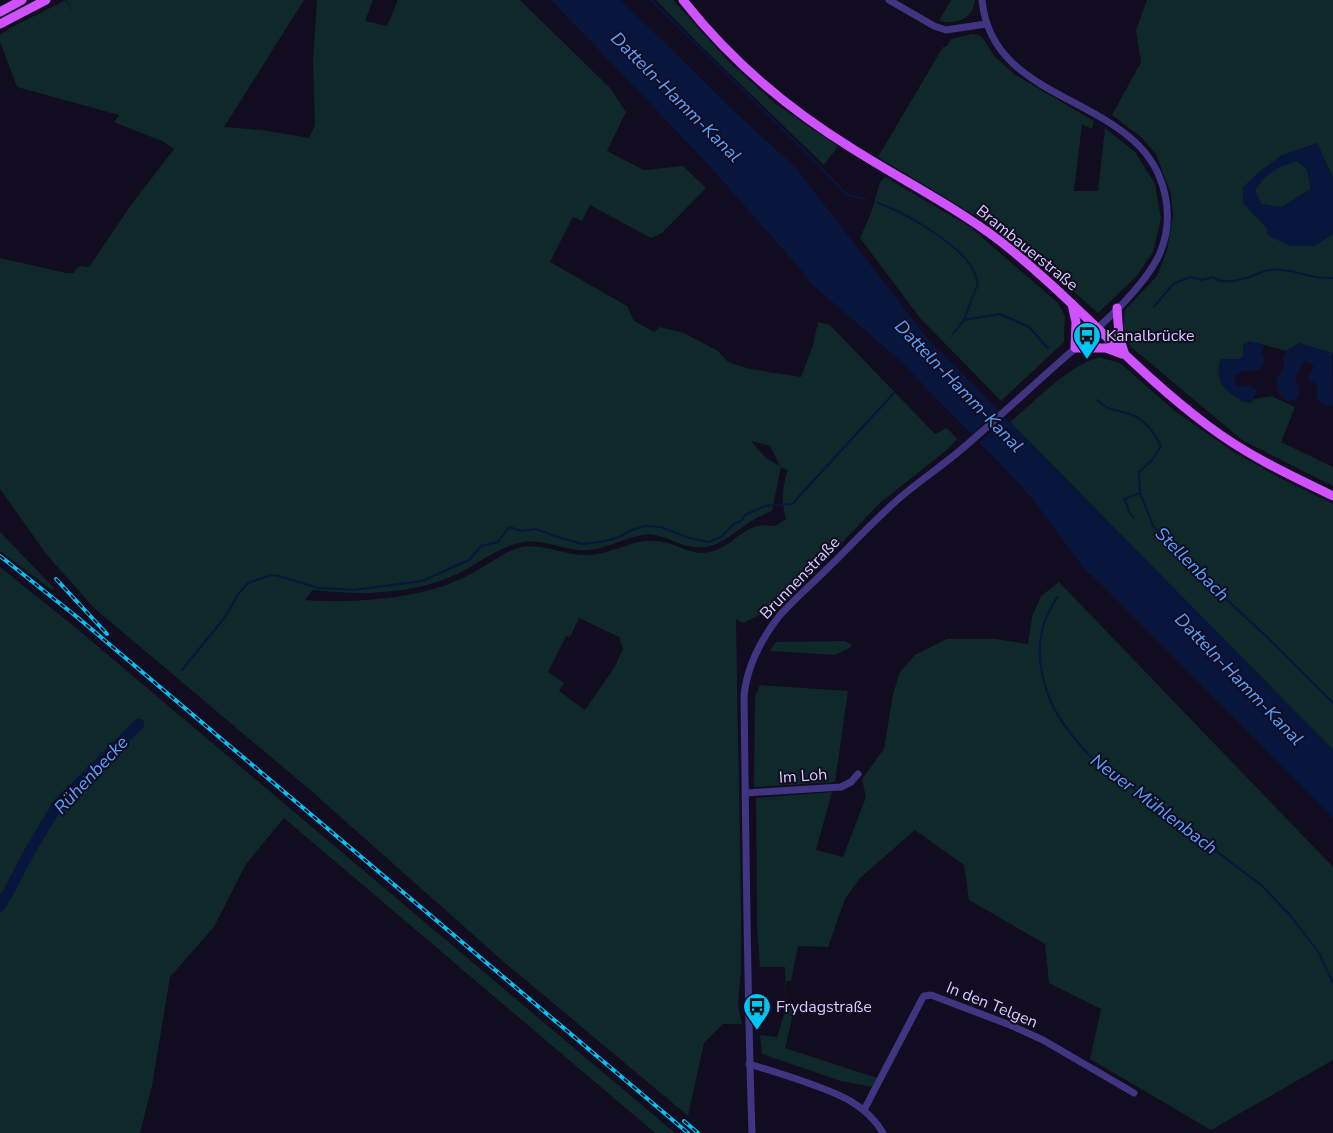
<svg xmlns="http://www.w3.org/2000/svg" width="1333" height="1133" viewBox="0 0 1333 1133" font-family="'Nunito Sans',sans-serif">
  <rect width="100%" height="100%" fill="#110c20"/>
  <g fill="#0f282a" fill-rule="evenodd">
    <path d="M66,0L74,15L67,0H304L224,127L261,130L309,138L315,125L313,61L317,0H373L365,21L387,26L398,0H520L610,88L626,112L607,151L644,170L683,166L706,188L662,233L651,238L590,205L582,221L573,217L550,262L627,306L634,321L654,332L660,327L684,333L718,351L728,362L750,369L801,377L813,345L818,322L830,325L935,434L947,428L957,439L948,449L881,502L805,581L799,582V575L774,608L743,623L736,619L741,912V971L738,1005L742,1024H723L704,1043L688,1116L504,962L309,789L94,608L47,555L0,489V258L66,273H74L76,269L80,266L89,267L131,205L174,149L164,142L114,122L119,115L17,87L0,42V35L10,28ZM751,441L770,446L780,466L766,458ZM781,467L788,470C782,487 781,502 786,519L775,526C740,520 735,551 703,553C686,553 672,541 656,541C632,539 613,554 590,555C567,557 545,543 522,547C506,550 492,562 478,570C470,575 460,579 451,583C409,600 349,603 305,600L313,590C359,595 405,595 448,578C472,569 493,549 519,543C539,538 558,548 578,550C603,552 621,538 644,535C660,532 673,543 688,546C716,553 730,534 752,521C758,517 765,514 772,511ZM579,618L619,637L623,649L614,668L585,710L559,691L564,683L548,672L566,636L570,637Z"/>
    <polygon points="656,0 673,0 729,62 777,105 838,146 824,165 700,45"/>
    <path d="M951,0H975C973,19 956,25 939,21Z"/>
    <polygon points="1147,0 1333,0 1333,178 1317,143 1259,172 1244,203 1267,228 1268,235 1290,246 1314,246 1333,234 1333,354 1299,343 1287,351 1257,343 1240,359 1221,359 1219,365 1221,384 1252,402 1254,399 1271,396 1295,407 1281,442 1333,467 1333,486 1242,440 1130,346 1123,326 1125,310 1157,276 1167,250 1173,215 1171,194 1156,154 1142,138 1112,115 1141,62 1136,30"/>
    <polygon points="972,34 979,35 983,38 994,56 1014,74 1094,121 1092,129 1082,124 1074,191 1098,191 1105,128 1135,152 1155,184 1161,219 1153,252 1135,278 1098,313 1042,264 979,218 878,157 943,47 946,47 951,39"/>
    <path d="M1297,161L1307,169L1311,189L1282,207L1261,204L1255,191C1265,172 1277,167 1297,161Z"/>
    <polygon points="885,177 970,227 1058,303 1065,316 1064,342 1001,401 921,319 860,238 871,213 880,182"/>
    <path d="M1099,357L1120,363L1175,411L1232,451L1278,477L1333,504V750L1010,422C1036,401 1066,367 1099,357Z"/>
    <polygon points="0,532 54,588 52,590 0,551"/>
    <polygon points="0,567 76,628 675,1133 655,1133 284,818 246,864 214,927 170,977 152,1086 140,1133 0,1133"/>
    <polygon points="1059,582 1333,867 1333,1060 1211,1130 1090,1059 1101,1009 1049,983 1045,944 969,900 964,865 915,830 860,878 845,899 828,947 798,946 791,981 786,981 786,1007 794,1010 785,1048 877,1078 873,1087 841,1081 762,1054 760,1035 777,1037 786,1008 785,967 760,967 757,927 756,798 832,792 816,850 843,857 866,797 862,779 884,749 893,694 900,672 915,655 947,639 996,639 1028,644 1032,617 1041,596"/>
    <polygon points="844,641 851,644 850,648 835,655 770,651 776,642"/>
    <polygon points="760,685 848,691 835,782 754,787 755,696"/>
  </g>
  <g fill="#08163d" fill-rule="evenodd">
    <polygon points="551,0 621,0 737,114 795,167 928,339 1333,750 1333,818 1091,574 1088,574 1034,501 1016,480 897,358 808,281 808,278 707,163"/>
    <path d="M1317,143L1333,178V234L1314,246H1290L1268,235L1267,228L1243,203V187L1259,172L1282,155ZM1297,161L1307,169L1311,189L1282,207L1261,204L1255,191C1264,174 1278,166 1297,161Z"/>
    <path d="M1250,341L1263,345L1262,354L1265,361L1259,370L1244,371L1235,375V385L1239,387L1250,385L1257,390L1252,402L1247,403C1228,395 1212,381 1221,359H1240L1243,356V345Z"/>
    <polygon points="1299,343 1332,353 1333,406 1324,405 1316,397 1317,385 1308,379 1314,367 1310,363 1304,361 1300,366 1299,373 1295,377 1299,391 1297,399 1287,401 1279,395 1276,379 1284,368 1283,359 1287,351"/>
  </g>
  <polygon fill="#110c20" points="1000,408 1007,416 978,444 970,436"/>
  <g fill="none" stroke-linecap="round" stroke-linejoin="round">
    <g stroke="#08163d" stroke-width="2">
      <polyline points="651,0 798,144 847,195 865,199"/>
      <path d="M877,203C903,211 959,244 972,268C975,273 976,278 978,283L964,320L953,334"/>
      <path d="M1154,307L1173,284L1191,277L1202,280L1213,277C1222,285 1239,280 1250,277C1256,275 1262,271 1268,270C1290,267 1311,280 1333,278"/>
      <polyline points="964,320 1000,314 1029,327 1048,348"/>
      <path d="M1097,400C1108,411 1115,409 1129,414C1145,418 1154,433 1161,446L1152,460L1139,472L1140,493L1153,526L1195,570L1269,639L1333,703"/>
      <path d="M1134,518C1128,513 1128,506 1124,499L1140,493"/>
      <path d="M1057,597C1053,604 1049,611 1046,618C1031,655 1045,702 1069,731C1075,740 1082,747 1089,755L1261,885L1290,915L1319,953L1333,983"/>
      <polyline points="182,670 225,617 239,593 248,583 271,575 279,576 318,588 354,590 422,581 469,560 481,546 498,542 509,527 521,531 536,529 555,536 582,544 606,541 619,537 632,530 645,526 661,527 689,538 709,542 721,537 734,524 741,521 745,515 765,506 792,504 894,393"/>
    </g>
    <polyline stroke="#08163d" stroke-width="11" points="0,906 9,891 31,849 58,804 139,724"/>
    <g stroke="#403580" stroke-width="7">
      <polyline points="889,0 934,26 946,30 986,24"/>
      <polyline points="746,793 841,787 851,782 858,774"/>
      <path d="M749,1064C769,1070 788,1076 808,1083C839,1094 866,1104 883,1133"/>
      <polyline points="864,1110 922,999 924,996 931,995 1010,1025 1043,1040 1134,1093"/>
      <path d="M752,1133C747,987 746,841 744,696C747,665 761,639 780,615C797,597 815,581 833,563C853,543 873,522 895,502C916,483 941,467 963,448C997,419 1030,388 1064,358C1094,332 1144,289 1160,253C1176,214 1165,169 1134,141C1081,93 990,85 982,0"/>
    </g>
    <g stroke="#cf52ff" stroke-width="9">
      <path d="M683,0C730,60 788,109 853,149C902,180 954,206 1000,241C1073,298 1133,370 1207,425C1245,454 1289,475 1333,496"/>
      <polyline points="0,12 22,0"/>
      <polyline points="0,24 46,0"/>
      <polyline points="1072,304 1076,322 1075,348 1106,348 1122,354"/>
      <polyline points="1117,308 1119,336 1124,352"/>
    </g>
    <defs>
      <g id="rail">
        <polyline points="0,556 77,617 688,1133"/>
        <polyline points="56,579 107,634"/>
        <polyline points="684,1121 698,1133"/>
      </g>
    </defs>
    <use href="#rail" stroke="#00c4f6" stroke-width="4"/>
    <use href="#rail" stroke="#110c20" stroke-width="2" stroke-dasharray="5.5" stroke-linecap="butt"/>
  </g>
  <defs>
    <symbol id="bus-pin" viewBox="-11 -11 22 30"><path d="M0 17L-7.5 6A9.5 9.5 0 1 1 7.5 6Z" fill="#00c4f6" stroke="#110c20"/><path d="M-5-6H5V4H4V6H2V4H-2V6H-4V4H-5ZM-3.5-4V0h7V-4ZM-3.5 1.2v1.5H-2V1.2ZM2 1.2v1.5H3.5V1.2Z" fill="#111"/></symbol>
  </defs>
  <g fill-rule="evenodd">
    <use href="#bus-pin" x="1071" y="320" width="32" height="43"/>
    <use href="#bus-pin" x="741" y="991" width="32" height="43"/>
  </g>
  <g text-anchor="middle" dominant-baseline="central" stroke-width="4" stroke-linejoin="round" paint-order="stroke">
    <g font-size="16" fill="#d6cbff" stroke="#110c20">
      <text transform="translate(1027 248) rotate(39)">Brambauerstraße</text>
      <text transform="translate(800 578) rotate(-46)">Brunnenstraße</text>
      <text transform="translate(803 776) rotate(-4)">Im Loh</text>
      <text transform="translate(992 1005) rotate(22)">In den Telgen</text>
    </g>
    <g font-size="16" fill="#d6cbff" stroke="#110c20" text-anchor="start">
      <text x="1106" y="336">Kanalbrücke</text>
      <text x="776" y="1007">Frydagstraße</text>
    </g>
    <g font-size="18" font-style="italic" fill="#59a1ff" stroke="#110c20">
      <text transform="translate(676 97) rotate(45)">Datteln-Hamm-Kanal</text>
      <text transform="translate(959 386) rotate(46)">Datteln-Hamm-Kanal</text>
      <text transform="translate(1192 564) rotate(45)">Stellenbach</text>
      <text transform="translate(1239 679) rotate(46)">Datteln-Hamm-Kanal</text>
      <text transform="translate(91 775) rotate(-47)">Rühenbecke</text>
      <text transform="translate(1154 804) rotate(37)">Neuer Mühlenbach</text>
    </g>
  </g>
</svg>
